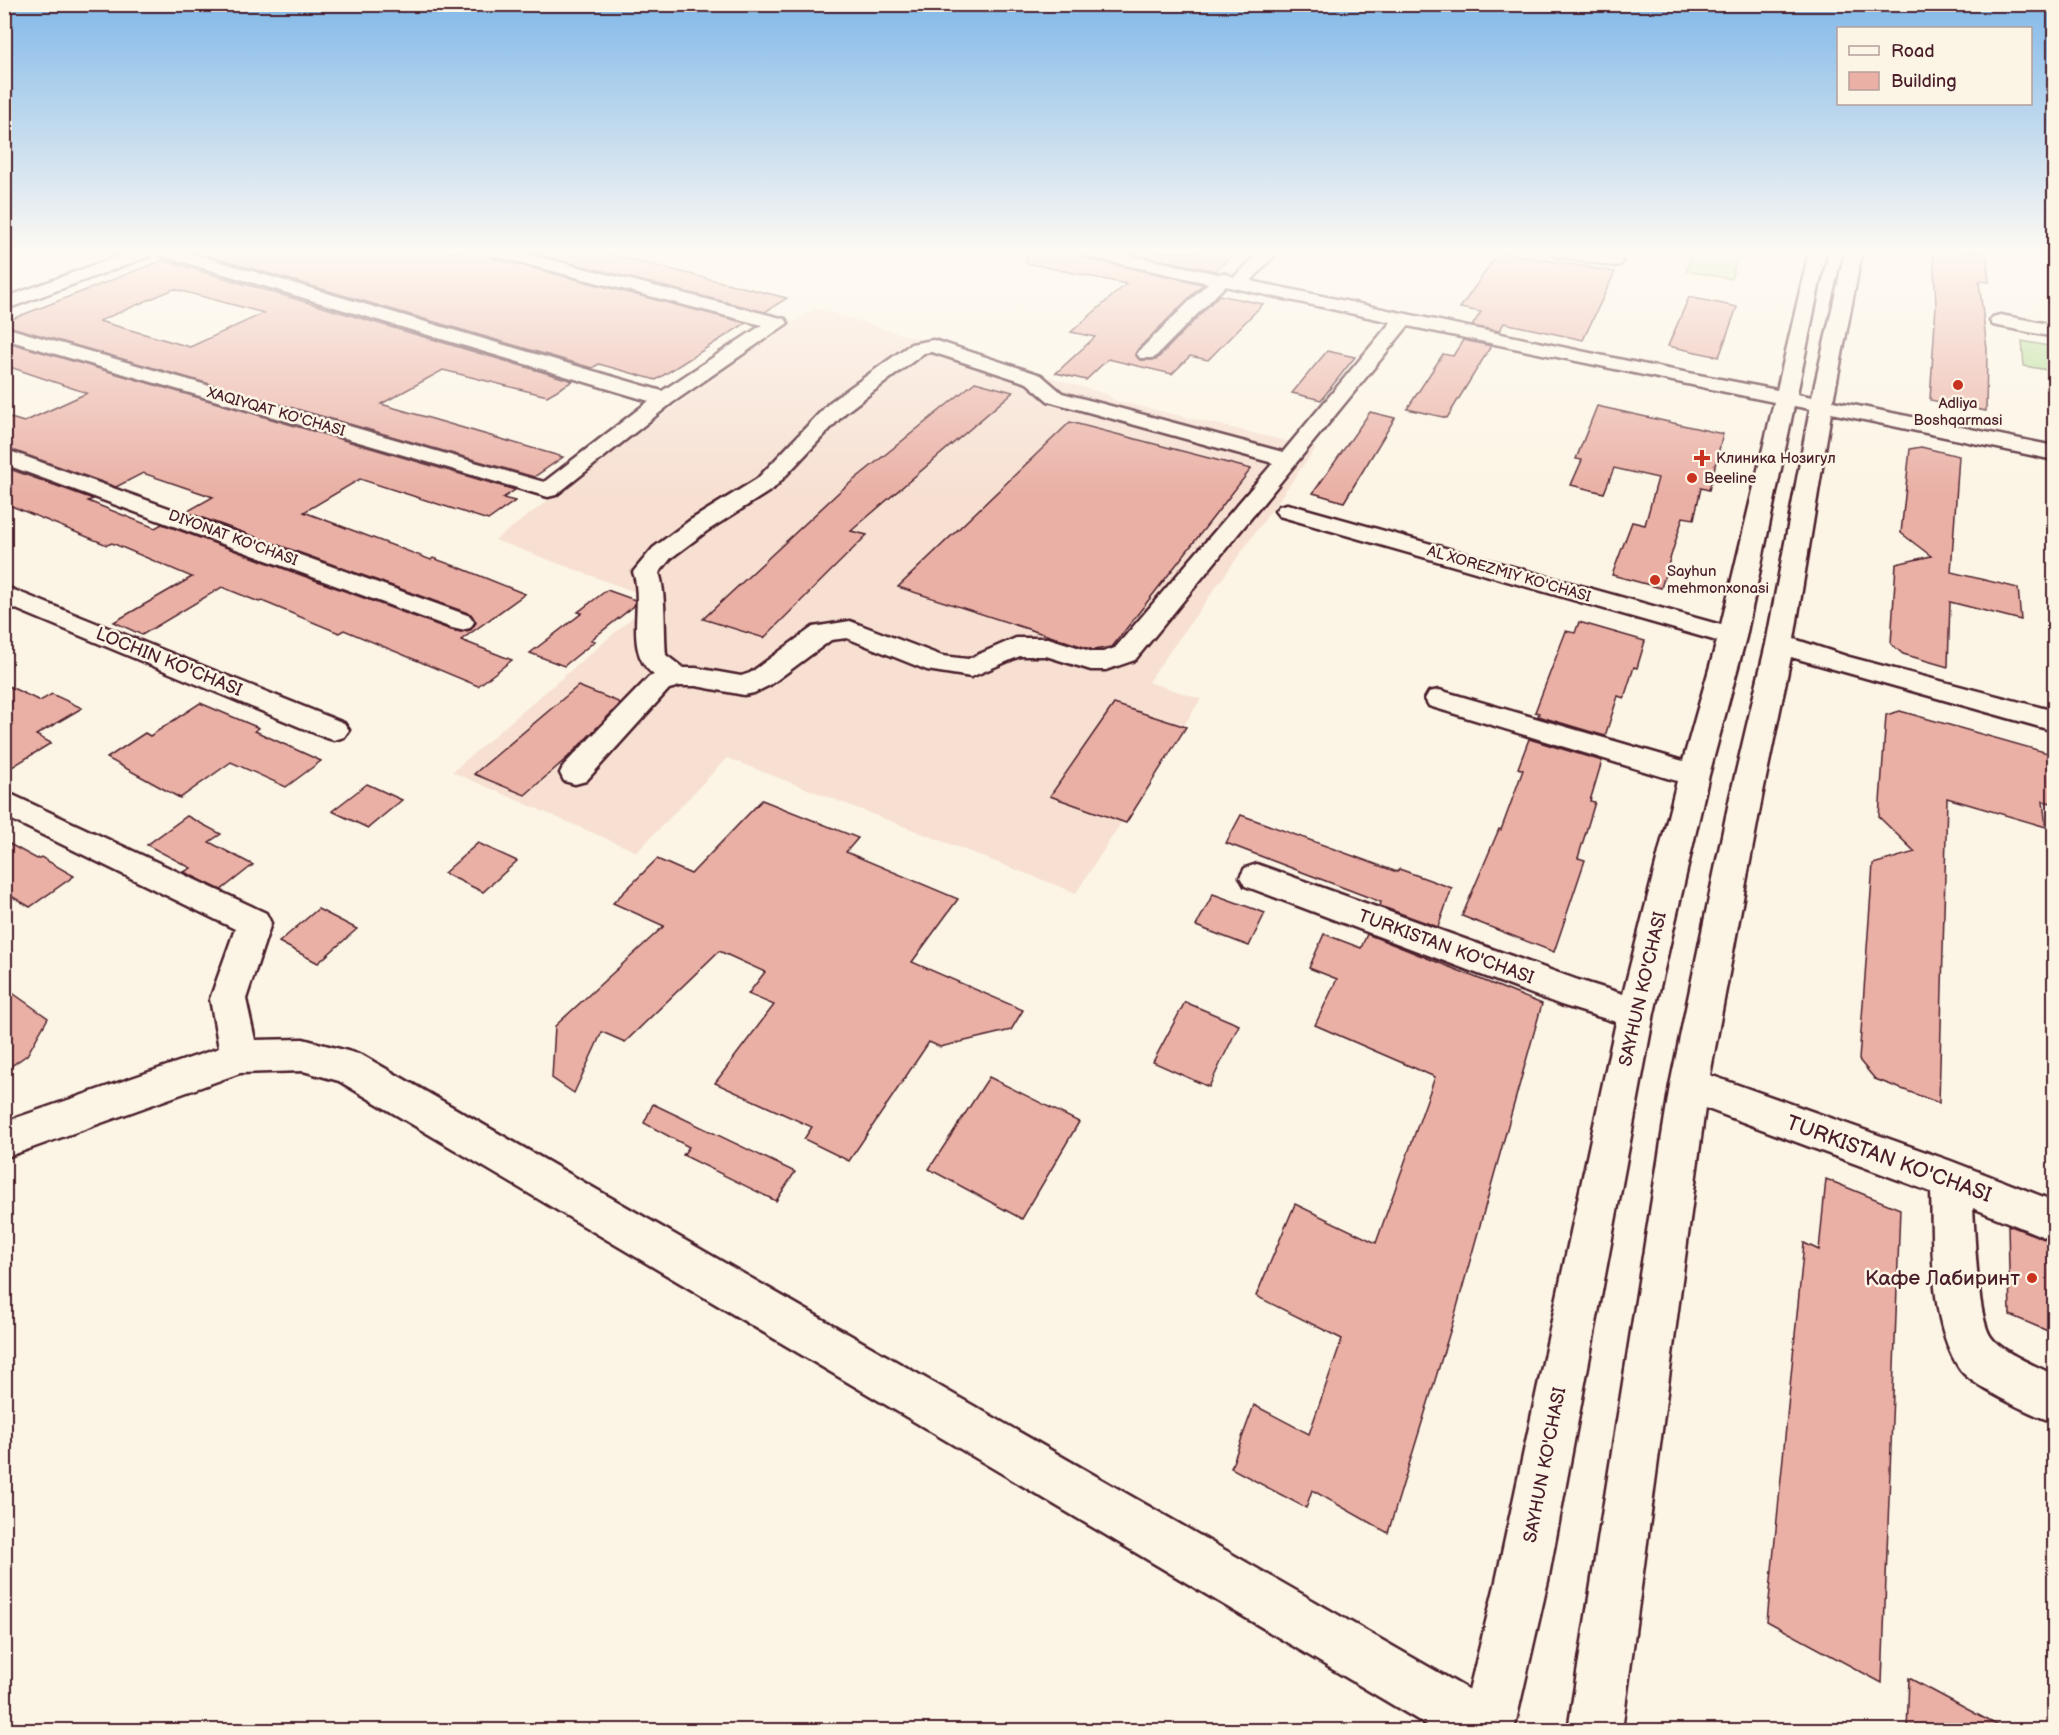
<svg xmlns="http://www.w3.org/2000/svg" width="2059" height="1735" viewBox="0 0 2059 1735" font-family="'Balsamiq Sans',sans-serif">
  <rect width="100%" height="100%" fill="#fcf5e5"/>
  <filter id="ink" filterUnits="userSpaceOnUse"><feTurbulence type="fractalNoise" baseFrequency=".0167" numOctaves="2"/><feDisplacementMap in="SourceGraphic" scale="12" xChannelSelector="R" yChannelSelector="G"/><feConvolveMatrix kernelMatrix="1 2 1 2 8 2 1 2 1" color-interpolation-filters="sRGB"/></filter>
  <g filter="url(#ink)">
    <polygon fill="#f7e0d2" points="815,308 1106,394 1114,400 1316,448 1148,682 1201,699 1076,893 727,758 637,852 452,772 654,599 495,540 723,370"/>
    <g fill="#b6dd98" stroke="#807e62" stroke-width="1.5">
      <polygon points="1693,252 1739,252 1731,279 1686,271"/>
      <polygon points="2022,341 2054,347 2054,371 2024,366"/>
    </g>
    <g fill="#eab0a5" stroke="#4a1f2b" stroke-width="1.5" fill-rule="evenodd">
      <polygon points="221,252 490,252 493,258 746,323 656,380 599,364 592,368 209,256"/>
      <polygon points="527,252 600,252 787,298 765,312"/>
      <polygon points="1027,252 1079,252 1084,258 1203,284 1138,349 1135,354 1140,360 1156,360 1219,295 1263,304 1208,360 1190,356 1172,374 1108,359 1086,380 1056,373 1095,337 1071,332 1126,284 1026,263"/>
      <polygon points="1122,252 1235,252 1216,271"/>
      <polygon points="1499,252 1615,272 1583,340 1504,323 1499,331 1472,326 1481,312 1460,308"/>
      <polygon points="1933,252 1986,252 1989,282 1979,281 1987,349 1986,411 1930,400 1936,305"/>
      <path d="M163,260L573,381L547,396L443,370L381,404L563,457L534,477L4,325V322ZM174,289L264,313L190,347L99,321Z"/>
      <polygon points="1689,297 1737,307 1719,357 1668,346"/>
      <polygon points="1463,340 1491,346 1447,418 1407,409 1443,354 1453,356"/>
      <polygon points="4,341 515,490 503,498 515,501 488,520 360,479 304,512 431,560 433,558 463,569 525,594 461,640 512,660 478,686 344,630 339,633 262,601 259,602 222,587 142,635 114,622 192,577 112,543 107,545 4,503 4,467 93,499 88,501 155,528 162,524 451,630 461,632 470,630 476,623 471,614 186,512 213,497 143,473 116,487 4,447 4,416 24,422 87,393 4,365"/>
      <polygon points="1327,351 1355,357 1321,400 1292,393"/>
      <polygon points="975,382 1013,392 851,531 867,535 764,638 703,619 839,492"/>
      <polygon points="1597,406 1723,434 1709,490 1701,488 1694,519 1683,517 1661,588 1612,575 1632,522 1645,525 1658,478 1614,468 1604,493 1571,485 1582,460 1576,459"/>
      <polygon points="1370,412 1395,418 1344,502 1313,493"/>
      <polygon points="1070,422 1251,469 1112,647 1093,650 898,587"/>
      <polygon points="1921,447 1959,456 1951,572 2018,588 2021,620 1950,602 1948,667 1903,654 1891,644 1896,564 1931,556 1901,533 1910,449"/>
      <polygon points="607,590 635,600 634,606 591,640 595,641 564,666 530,653 582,613 578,612"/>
      <polygon points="1579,622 1645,641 1637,668 1634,667 1624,698 1618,696 1605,736 1538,716 1539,713 1535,712 1566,631 1575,633"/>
      <polygon points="4,684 40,701 52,694 82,708 36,735 51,743 4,772"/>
      <polygon points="578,686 621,703 568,757 525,795 474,774"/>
      <polygon points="200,703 259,728 255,731 321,761 286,787 231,762 180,798 107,758 145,733 150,736"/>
      <polygon points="1114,704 1186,727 1126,823 1050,796"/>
      <polygon points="1900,711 2055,755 2055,804 2043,801 2046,827 1947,798 1939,1103 1875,1079 1859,1060 1873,864 1915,852 1879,817 1886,715"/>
      <polygon points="1529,739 1602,761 1590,801 1595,802 1578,858 1585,860 1554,952 1462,916 1499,829 1501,830 1523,770 1518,768"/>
      <polygon points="367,784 402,800 368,828 332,811"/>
      <polygon points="762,800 858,838 846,852 958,899 912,962 1023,1010 1011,1030 940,1047 929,1042 849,1161 804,1139 812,1127 715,1083 774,1005 748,994 765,972 719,951 625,1042 602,1032 574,1093 552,1078 555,1026 664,926 613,903 657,859 691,874"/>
      <polygon points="1241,815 1397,872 1399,869 1452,888 1438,927 1380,906 1381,902 1226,843"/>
      <polygon points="187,816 221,834 209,842 253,865 221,890 184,872 191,868 147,845"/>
      <polygon points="4,841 37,859 41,857 74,876 30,907 4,892"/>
      <polygon points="478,843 517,861 483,892 444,873"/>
      <polygon points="1213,894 1265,913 1249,946 1196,926"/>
      <polygon points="318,909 357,929 318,963 279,942"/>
      <polygon points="1324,934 1361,948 1367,934 1542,1004 1452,1325 1388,1533 1312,1490 1306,1508 1231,1468 1254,1405 1309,1434 1342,1339 1256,1296 1295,1204 1376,1243 1435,1077 1315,1025 1337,979 1309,968"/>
      <polygon points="4,987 48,1018 27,1055 4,1071"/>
      <polygon points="1185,1002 1239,1025 1209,1087 1153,1062"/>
      <polygon points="989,1077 1079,1122 1022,1219 929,1169"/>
      <polygon points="653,1104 795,1172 776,1201 683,1155 689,1147 644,1123"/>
      <polygon points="1826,1179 1900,1209 1882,1683 1767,1621 1804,1243 1819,1250"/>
      <polygon points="2008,1225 2055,1243 2055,1334 2010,1315"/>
      <polygon points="1909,1678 2008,1731 1907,1731"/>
    </g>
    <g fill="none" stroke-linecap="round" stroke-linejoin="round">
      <defs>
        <g id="minor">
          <polygon points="129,252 153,252 150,256 4,310 4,298"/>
          <polygon points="160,252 186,252 662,391 762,325 494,256 492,252 519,252 785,319 788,323 672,403 556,495 548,497 4,339 4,327 544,482 649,401 163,256"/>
          <path d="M1081,252H1113L1218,274L1223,273L1234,277L1260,252H1277L1251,281L1642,364L1777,390L1809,252H1826L1797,394L1812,397L1845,252H1862L1833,401L2054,446V460L1831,413L1794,639L1849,657L2054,711V731L1791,657L1762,797L1710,1075L1951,1161L2054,1201V1241L1973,1208C1975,1235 1977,1317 1991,1337C2002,1353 2037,1366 2054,1375V1422C2034,1416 1969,1385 1959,1368C1929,1321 1933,1246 1931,1192L1705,1108L1622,1730H1568L1670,1085L1730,797L1766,644L1810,409L1794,406L1746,637L1709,775L1654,1013L1548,1581L1514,1730H1435L339,1081L303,1071L240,1073L4,1158V1122L219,1048L210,999L235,929L4,816V791L266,913L271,923L246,999L255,1040L303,1039L362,1055L1469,1690L1496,1581L1616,1022L1561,1005L1245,886L1240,877L1245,868L1257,864L1578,980L1623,994L1677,781L1429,706L1425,699L1429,692L1439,690L1683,761L1717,641L1279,516L1275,511L1279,506L1287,504L1295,506L1721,625L1774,402L1408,326L1135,660L1106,670H1091L1046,656H1020L971,677L927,670L847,638L831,640L770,685L754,693L744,695L696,686H680L669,689L586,781L575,784L564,781L560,773L564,765L649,677L654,675C622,651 645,604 633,572L653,548L689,521L757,479L830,402L911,344L933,340L940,342L1041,375L1062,393L1283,452L1391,322L1225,286L1154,358H1140L1137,354L1140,350L1208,283L1090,257L1084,256ZM932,352L1027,383L1048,401L1273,463L1115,648L1103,652H1093L1048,638H1016L968,659L942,656L850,621L813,627L750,673L741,676L696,668H683L666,655C664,633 666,590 659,573L671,558L707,531L773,489L846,412L924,353Z"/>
          <polygon points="1552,252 1589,252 1620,257 1623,261 1620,265 1614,266 1561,257 1555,256"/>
          <polygon points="2000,315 2054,325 2054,337 1993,325 1990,321 1993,317"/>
          <polygon points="4,449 470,616 474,622 470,628 461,630 452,628 4,464"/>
          <polygon points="4,586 344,723 349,730 344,737 334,740 324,737 4,604"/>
        </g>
      </defs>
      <use href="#minor" stroke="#4a1f2b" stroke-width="5"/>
      <use href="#minor" fill="#fcf5e5" fill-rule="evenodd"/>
    </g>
  </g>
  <linearGradient id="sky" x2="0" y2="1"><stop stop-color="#83b9e9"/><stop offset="0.51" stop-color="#fefaf3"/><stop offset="1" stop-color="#fefaf3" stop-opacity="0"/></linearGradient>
  <rect width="2059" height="494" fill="url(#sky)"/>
  <g fill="#c8321e" stroke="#fcf5e5" stroke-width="2">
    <circle cx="1958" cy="385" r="6"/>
    <path d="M1699 449h6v6h6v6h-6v6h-6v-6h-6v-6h6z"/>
    <circle cx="1692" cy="478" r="6"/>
    <circle cx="1655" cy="580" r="6"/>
    <circle cx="2032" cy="1278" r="6"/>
  </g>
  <g text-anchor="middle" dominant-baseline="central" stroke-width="5" stroke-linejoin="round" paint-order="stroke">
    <g font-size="15" fill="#4a1f2b" stroke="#fcf5e5" text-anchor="start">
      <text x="1958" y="403" text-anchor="middle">Adliya<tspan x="1958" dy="17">Boshqarmasi</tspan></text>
      <text x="1716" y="458">Клиника Нозигул</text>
      <text x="1704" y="478">Beeline</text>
      <text x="1667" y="571">Sayhun<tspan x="1667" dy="17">mehmonxonasi</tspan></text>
    </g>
    <g font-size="15" fill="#4a1f2b" stroke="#fcf5e5">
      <text transform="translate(276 412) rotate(16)">XAQIYQAT KO'CHASI</text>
      <text transform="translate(233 538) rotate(20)">DIYONAT KO'CHASI</text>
      <text transform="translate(1509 574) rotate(16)">AL XOREZMIY KO'CHASI</text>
    </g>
    <g font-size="18" fill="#4a1f2b" stroke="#fcf5e5">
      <text transform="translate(169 662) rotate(22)">LOCHIN KO'CHASI</text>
      <text transform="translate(1446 947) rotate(20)">TURKISTAN KO'CHASI</text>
      <text transform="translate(1643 989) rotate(-77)">SAYHUN KO'CHASI</text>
      <text transform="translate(1545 1465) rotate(-79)">SAYHUN KO'CHASI</text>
    </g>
    <g font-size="21" fill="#4a1f2b" stroke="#fcf5e5">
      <text transform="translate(1889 1159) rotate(20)">TURKISTAN KO'CHASI</text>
    </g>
    <g font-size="21" fill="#4a1f2b" stroke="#fcf5e5" text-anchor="end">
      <text x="2020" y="1278">Кафе Лабиринт</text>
    </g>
  </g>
  <rect width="2059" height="1735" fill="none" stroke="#fcf5e5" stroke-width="24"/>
  <rect x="12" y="12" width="2035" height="1711" fill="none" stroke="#4a1f2b" stroke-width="2" filter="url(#ink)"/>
  <rect x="1837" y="27" width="195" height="78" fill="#fcf5e5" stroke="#b59f9b" stroke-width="1.5"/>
  <rect x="1849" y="46" width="30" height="9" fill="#fcf5e5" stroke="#b59f9b" stroke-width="1.5"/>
  <text x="1891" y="57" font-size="18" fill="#4a1f2b">Road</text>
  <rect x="1849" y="72" width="30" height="18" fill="#eab0a5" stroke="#b59f9b" stroke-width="1.5"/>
  <text x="1891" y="87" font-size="18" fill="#4a1f2b">Building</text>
</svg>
